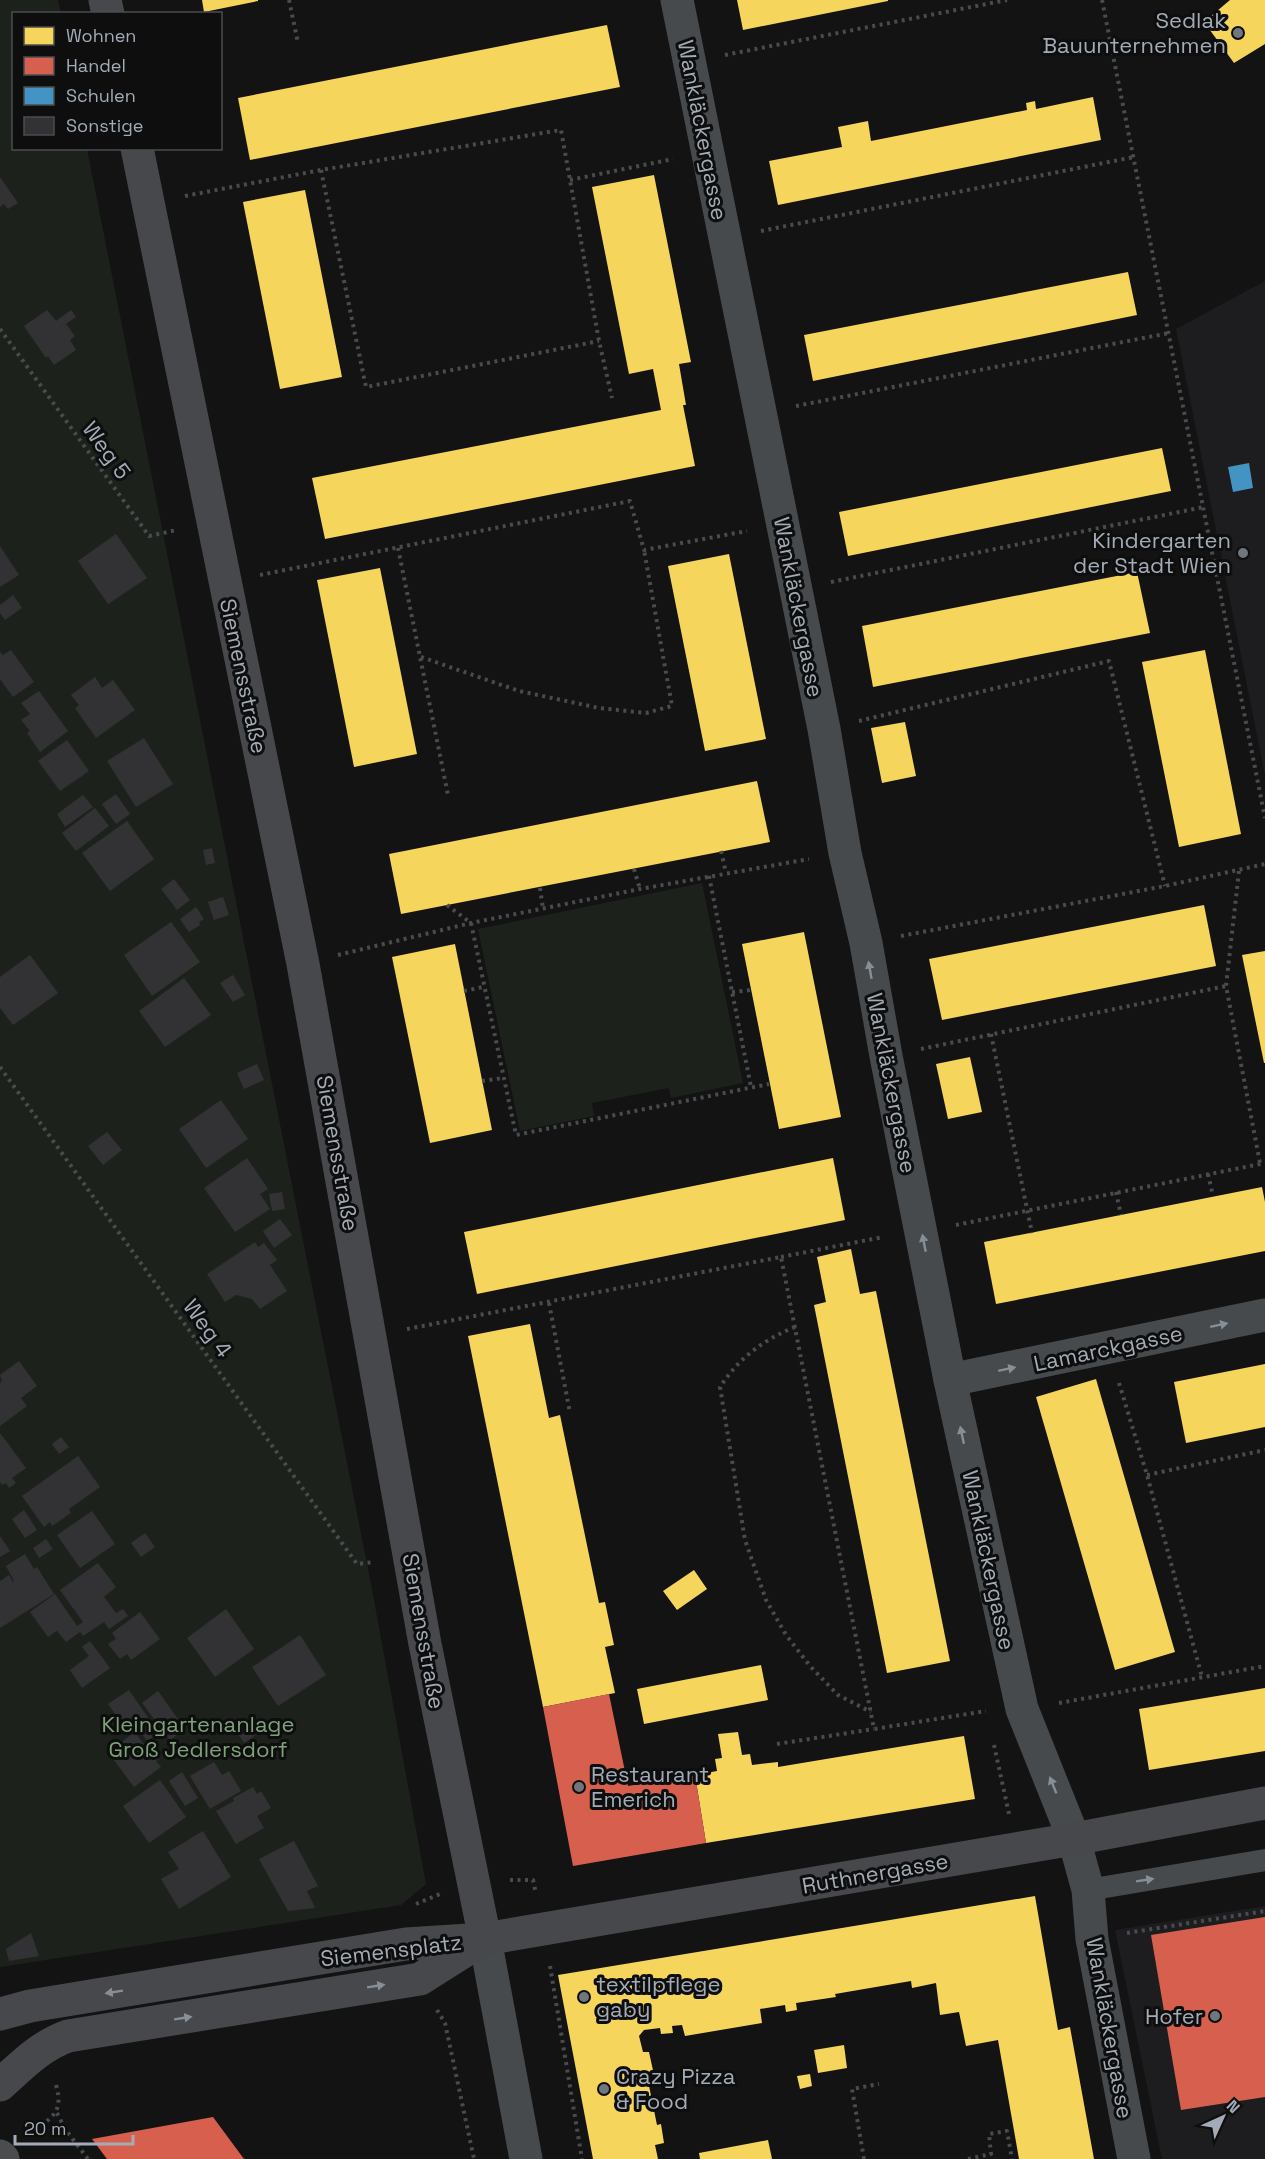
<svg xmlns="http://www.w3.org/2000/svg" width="1265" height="2159" viewBox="0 0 1265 2159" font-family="'Space Grotesk',sans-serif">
  <rect width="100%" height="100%" fill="#131313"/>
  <g fill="#1d1d1f">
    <polygon points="1265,281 1265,776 1176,329"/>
    <polygon points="1265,1906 1265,2159 1162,2159 1115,1930"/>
  </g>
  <g fill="#1c221b">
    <polygon points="0,0 58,0 61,13 14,14 14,148 87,149 371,1584 426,1884 401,1905 0,1967"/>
    <polygon points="702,883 743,1083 671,1098 669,1088 592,1103 594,1116 520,1131 478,929"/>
  </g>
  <g fill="#f6d55c">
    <polygon points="202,0 258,0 258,1 204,12"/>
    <polygon points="737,0 888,0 888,1 743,30"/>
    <polygon points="1230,0 1265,0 1265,44 1234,63 1204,22"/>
    <polygon points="607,25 620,87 250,160 238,98"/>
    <polygon points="1093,97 1101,140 778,205 769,161 842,147 838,127 868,121 871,141 1027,110 1026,103 1035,101 1036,109"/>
    <polygon points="654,175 691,362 679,364 686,405 683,405 695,466 325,539 312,478 661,410 653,369 629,374 592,187"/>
    <polygon points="305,190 342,377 280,389 243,202"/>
    <polygon points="1128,272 1137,315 813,381 804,335"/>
    <polygon points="1162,448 1171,491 848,556 839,512"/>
    <polygon points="729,554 766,739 705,751 668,566"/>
    <polygon points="380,568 417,754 354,767 317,580"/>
    <polygon points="1137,572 1150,633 873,687 862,626"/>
    <polygon points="1205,650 1241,834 1179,847 1142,662"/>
    <polygon points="905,722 916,776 882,783 871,728"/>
    <polygon points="757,781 770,842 401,914 389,854"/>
    <polygon points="1204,905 1216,966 942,1020 929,959"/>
    <polygon points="804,932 841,1117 779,1129 742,944"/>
    <polygon points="455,944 492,1130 430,1143 392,957"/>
    <polygon points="1265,951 1265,1063 1264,1063 1242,955"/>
    <polygon points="970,1057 982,1112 948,1119 936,1064"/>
    <polygon points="833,1158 845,1220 477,1294 464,1232"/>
    <polygon points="1262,1187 1265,1202 1265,1251 996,1304 984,1242"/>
    <polygon points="851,1249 860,1294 876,1291 950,1661 887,1673 814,1305 826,1302 817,1257"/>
    <polygon points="530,1324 549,1418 560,1415 599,1603 605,1602 614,1645 605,1647 615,1693 543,1707 468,1336"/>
    <polygon points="1265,1364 1265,1427 1186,1443 1174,1382"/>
    <polygon points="1096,1379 1175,1652 1115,1670 1036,1397"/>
    <polygon points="694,1570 707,1589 677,1610 663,1591"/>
    <polygon points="761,1665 768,1700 644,1724 637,1689"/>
    <polygon points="1265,1688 1265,1751 1149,1770 1139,1709"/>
    <polygon points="738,1732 742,1755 750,1754 752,1765 778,1762 778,1767 964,1736 975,1799 706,1843 695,1775 717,1771 715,1759 722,1758 718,1734"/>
    <polygon points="1035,1896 1058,2030 1070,2027 1094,2159 1019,2159 998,2040 966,2046 959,2012 940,2015 936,1983 912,1988 911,1981 835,1994 836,1997 796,2003 797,2010 786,2012 785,2005 760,2009 762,2023 685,2036 682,2025 672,2026 673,2033 661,2034 660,2028 644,2030 639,2036 643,2052 649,2052 654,2075 647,2076 657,2125 661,2124 664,2143 655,2145 658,2159 593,2159 558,1975"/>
    <polygon points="844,2045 847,2068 818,2073 814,2050"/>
    <polygon points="810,2074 812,2086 800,2089 797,2076"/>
    <polygon points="768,2140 772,2159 700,2159 699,2153"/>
  </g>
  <g fill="#d6604d">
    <polygon points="609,1694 628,1786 695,1775 706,1843 573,1866 543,1707"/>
    <polygon points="1265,1917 1265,2097 1181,2110 1151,1935"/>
    <polygon points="213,2117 244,2159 107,2159 92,2139"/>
  </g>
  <polygon fill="#4393c3" points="1249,463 1253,488 1233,492 1228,467"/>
  <g fill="#323234">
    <polygon points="0,177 18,203 8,209 4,204 0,207"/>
    <polygon points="47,310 56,321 71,310 76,317 66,324 75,336 70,340 76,350 54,365 48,356 46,358 24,326"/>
    <polygon points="116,534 147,578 108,604 78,561"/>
    <polygon points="0,546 19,575 0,587"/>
    <polygon points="13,595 22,608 5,620 0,613 0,605"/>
    <polygon points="11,650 34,682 13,697 0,679 0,652 3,655"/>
    <polygon points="95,677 102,688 113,680 135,710 96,738 75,708 79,705 71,695"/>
    <polygon points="39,691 68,731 40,752 27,733 30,731 21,720 30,714 21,703"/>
    <polygon points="144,738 173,784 136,807 107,761"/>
    <polygon points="67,740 89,771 60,791 38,761"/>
    <polygon points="116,794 130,814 116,824 102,804"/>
    <polygon points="83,795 93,807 65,827 57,814"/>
    <polygon points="95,808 109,826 76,851 62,833"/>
    <polygon points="127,821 154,859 110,891 82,853"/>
    <polygon points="212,848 215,863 206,865 203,850"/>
    <polygon points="174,879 190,900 177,910 161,889"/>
    <polygon points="223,897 229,915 214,920 208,902"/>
    <polygon points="196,907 204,919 199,922 200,925 189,932 180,919"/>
    <polygon points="171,922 200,962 152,996 124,955"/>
    <polygon points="30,955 58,993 13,1025 0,1008 0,977"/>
    <polygon points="233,975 245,995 233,1002 220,983"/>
    <polygon points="184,978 211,1015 165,1047 139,1011"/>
    <polygon points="257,1064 264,1080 244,1089 237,1073"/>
    <polygon points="221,1100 248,1139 206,1168 179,1129"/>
    <polygon points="107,1132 122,1150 103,1165 88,1146"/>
    <polygon points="247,1158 268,1189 260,1194 270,1209 235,1232 204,1188"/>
    <polygon points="282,1192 285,1209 272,1211 269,1194"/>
    <polygon points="280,1219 292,1235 274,1248 263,1231"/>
    <polygon points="255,1242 258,1247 264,1243 277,1260 270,1265 287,1291 260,1309 252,1299 236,1295 225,1302 207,1274"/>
    <polygon points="19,1361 37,1386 21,1398 27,1406 0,1426 0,1383 2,1381 0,1375"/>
    <polygon points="0,1433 26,1468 12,1478 16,1483 9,1488 6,1483 2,1485 0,1482"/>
    <polygon points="61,1437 69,1447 59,1454 52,1444"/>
    <polygon points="78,1456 100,1487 69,1509 71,1513 52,1526 50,1522 44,1527 22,1496"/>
    <polygon points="24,1510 37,1530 25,1538 12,1519"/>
    <polygon points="92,1511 115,1544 80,1568 57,1535"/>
    <polygon points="145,1533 155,1547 141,1557 131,1543"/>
    <polygon points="0,1536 10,1551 0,1557"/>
    <polygon points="46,1539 53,1549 39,1558 33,1548"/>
    <polygon points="25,1554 34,1569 37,1567 54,1594 0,1628 0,1581 9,1575 13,1582 14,1581 6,1566"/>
    <polygon points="98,1563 116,1587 104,1597 116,1613 123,1609 128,1616 109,1629 104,1622 83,1636 80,1632 66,1642 57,1631 48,1637 30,1612 55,1594 77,1626 83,1622 60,1590"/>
    <polygon points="226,1609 254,1649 215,1677 187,1638"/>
    <polygon points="140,1612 160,1639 131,1660 127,1654 120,1659 108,1644 116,1639 112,1633"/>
    <polygon points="300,1635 326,1675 278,1706 252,1667"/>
    <polygon points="90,1641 110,1668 82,1688 70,1670 89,1656 82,1647"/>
    <polygon points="129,1690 149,1719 129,1733 108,1704"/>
    <polygon points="158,1691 185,1729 170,1740 142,1703"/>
    <polygon points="151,1721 159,1733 147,1741 139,1730"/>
    <polygon points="250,1725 257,1734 244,1743 238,1734"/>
    <polygon points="135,1732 148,1750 151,1748 159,1759 156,1761 161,1767 134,1787 108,1752"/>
    <polygon points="214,1762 222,1775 229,1771 241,1791 210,1809 190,1776"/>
    <polygon points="182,1772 198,1798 185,1806 169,1781"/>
    <polygon points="160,1780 186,1817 149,1843 123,1806"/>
    <polygon points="253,1787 257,1794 261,1791 271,1808 257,1816 264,1828 236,1844 216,1811 234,1801 233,1798"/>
    <polygon points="203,1831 231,1877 179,1909 161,1879 179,1869 168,1852"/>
    <polygon points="294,1841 318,1886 307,1891 315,1908 288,1911 259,1859"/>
    <polygon points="31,1933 39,1956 9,1961 6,1949"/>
  </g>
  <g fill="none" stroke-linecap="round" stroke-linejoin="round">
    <g stroke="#494b4e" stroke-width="4" stroke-dasharray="3 4.5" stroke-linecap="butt">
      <polyline points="289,0 298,43"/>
      <polyline points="1102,0 1265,818"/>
      <polyline points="725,55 1007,0"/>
      <polyline points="321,170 366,387 599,341"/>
      <polyline points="570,180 673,159"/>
      <polyline points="185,196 321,170 561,130 599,341 612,398"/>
      <polyline points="761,231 1134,157"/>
      <polyline points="0,329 149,536 177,530"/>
      <polyline points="796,406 1169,333"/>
      <polyline points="398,548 448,795"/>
      <polyline points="260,575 630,501 644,550 747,531"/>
      <polyline points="831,582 1204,507"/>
      <polyline points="421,657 519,691 599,708 646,713 672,706 644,550"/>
      <polyline points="859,721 1109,661 1165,886"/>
      <polyline points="721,851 726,873"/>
      <polyline points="634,869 640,889"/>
      <polyline points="1239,871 1226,986 1260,1163"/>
      <polyline points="709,876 751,1087"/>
      <polyline points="540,888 543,909"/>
      <polyline points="447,905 471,923 516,1135 769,1084"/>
      <polyline points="901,936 1165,886 1265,864"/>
      <polyline points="338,955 471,923 640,889 809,859"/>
      <polyline points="464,991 483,987"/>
      <polyline points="732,992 751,990"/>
      <polyline points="991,1034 1032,1233"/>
      <polyline points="921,1049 1226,986"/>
      <polyline points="0,1067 357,1564 375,1562"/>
      <polyline points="482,1081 503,1078"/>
      <polyline points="1208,1174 1213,1196"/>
      <polyline points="1116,1192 1121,1215"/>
      <polyline points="956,1225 1265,1163"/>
      <polyline points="781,1257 883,1237"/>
      <polyline points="549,1303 570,1413"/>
      <path d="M795,1327C763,1340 739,1358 720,1387L745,1540L766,1600L786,1635L810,1666L838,1695L871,1712"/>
      <polyline points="407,1329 781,1257 874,1729 986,1711"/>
      <polyline points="1119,1383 1147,1475 1202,1677"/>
      <polyline points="1147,1475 1265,1450"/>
      <polyline points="1059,1703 1265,1666"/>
      <polyline points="777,1744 874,1729"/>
      <polyline points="994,1745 1009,1814"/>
      <polyline points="510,1880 533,1880 536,1894"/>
      <polyline points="416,1904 440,1894"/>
      <polyline points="1127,1933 1265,1911"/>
      <polyline points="550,1966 582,2159"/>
      <polyline points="437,2010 445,2023 474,2159"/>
      <polyline points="57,2113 65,2129 88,2159"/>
      <path d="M30,2136C48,2117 65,2116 56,2085"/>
      <polyline points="864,2159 852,2089 879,2084"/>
      <polyline points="968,2159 991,2154 989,2134 1007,2131 1012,2159"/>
    </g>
    <polyline stroke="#474a4c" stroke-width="22" points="1088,1890 1265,1860"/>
    <g stroke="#474a4c" stroke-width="33">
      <polyline points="677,0 824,729 845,853 866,943 886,1056 950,1380 1022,1709 1074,1839 1088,1890 1092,1939 1134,2159"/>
      <polyline points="950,1380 1265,1315"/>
      <polyline points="485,1939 526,2159"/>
    </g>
    <g stroke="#46484b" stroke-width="33">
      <polyline points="105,0 108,14"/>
      <polyline points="137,148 303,964 425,1644 485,1939"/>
      <polyline points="0,2014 30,2006 406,1944 485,1939 1074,1839 1265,1803"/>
      <path d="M0,2085C21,2066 40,2046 68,2036L420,1979L480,1941"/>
    </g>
    <polyline stroke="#4a4c4e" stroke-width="33" points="0,2156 3,2159"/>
  </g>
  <defs><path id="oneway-solid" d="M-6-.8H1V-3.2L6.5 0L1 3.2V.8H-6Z" transform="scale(1.5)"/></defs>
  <g fill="#878f96">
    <use href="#oneway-solid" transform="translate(870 970) rotate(-100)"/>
    <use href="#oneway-solid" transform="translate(924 1243) rotate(-101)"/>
    <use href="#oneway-solid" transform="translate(1219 1325) rotate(-12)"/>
    <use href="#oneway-solid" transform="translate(1007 1369) rotate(-12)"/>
    <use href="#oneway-solid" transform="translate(962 1435) rotate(-102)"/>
    <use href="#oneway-solid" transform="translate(1053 1785) rotate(-112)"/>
    <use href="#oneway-solid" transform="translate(1145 1880) rotate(-9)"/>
  </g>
  <g fill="#878e96">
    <use href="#oneway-solid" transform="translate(376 1986) rotate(-9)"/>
    <use href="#oneway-solid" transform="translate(114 1992) rotate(171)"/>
    <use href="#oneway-solid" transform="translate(183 2018) rotate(-9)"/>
  </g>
  <g fill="#71767d" stroke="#0e0e0f" stroke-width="2">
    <circle cx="1238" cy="33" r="6"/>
    <circle cx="1243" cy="553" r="6"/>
    <circle cx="579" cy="1787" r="6"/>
    <circle cx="584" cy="1997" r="6"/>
    <circle cx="1215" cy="2016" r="6"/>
    <circle cx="604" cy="2089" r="6"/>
  </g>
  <g text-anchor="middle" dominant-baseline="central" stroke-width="6" stroke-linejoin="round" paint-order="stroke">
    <g font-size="22" fill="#a3acb6" stroke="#0e0e0f" text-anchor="end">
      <text x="1226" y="20">Sedlak<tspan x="1226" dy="25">Bauunternehmen</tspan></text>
      <text x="1231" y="540">Kindergarten<tspan x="1231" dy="25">der Stadt Wien</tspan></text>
      <text x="591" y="1774" text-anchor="start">Restaurant<tspan x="591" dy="25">Emerich</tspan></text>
      <text x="596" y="1984" text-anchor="start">textilpflege<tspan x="596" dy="25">gaby</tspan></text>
      <text x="1203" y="2016">Hofer</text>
      <text x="616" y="2076" text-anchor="start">Crazy Pizza<tspan x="616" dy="25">&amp; Food</tspan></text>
    </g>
    <g font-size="22" fill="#a3acb6" stroke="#0e0e0f">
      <text transform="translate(703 130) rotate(79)">Wankläckergasse</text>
      <text transform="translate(107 450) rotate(54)">Weg 5</text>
      <text transform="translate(799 607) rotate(79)">Wankläckergasse</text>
      <text transform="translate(244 676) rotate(78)">Siemensstraße</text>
      <text transform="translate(892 1083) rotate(79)">Wankläckergasse</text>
      <text transform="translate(338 1153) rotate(80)">Siemensstraße</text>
      <text transform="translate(208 1328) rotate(54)">Weg 4</text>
      <text transform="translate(1108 1348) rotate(-12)">Lamarckgasse</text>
      <text transform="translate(989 1560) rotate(78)">Wankläckergasse</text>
      <text transform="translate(424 1631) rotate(80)">Siemensstraße</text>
      <text transform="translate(875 1873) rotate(-10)">Ruthnergasse</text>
      <text transform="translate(391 1950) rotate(-7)">Siemensplatz</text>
      <text transform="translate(1110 2028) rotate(80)">Wankläckergasse</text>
    </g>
    <g font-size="22" fill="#7ea279" stroke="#0e0e0f">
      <text x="198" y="1724">Kleingartenanlage<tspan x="198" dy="25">Groß Jedlersdorf</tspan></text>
    </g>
  </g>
  <rect x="12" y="12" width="210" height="138" fill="#0e0e0f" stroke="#4a4d52" stroke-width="1.5"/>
  <rect x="24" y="27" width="30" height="18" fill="#f6d55c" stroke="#4a4d52" stroke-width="1.5"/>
  <text x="66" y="42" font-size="18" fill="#a3acb6">Wohnen</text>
  <rect x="24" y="57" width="30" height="18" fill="#d6604d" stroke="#4a4d52" stroke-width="1.5"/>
  <text x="66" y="72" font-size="18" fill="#a3acb6">Handel</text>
  <rect x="24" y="87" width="30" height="18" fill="#4393c3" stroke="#4a4d52" stroke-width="1.5"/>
  <text x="66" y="102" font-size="18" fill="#a3acb6">Schulen</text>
  <rect x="24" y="117" width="30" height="18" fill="#323234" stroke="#4a4d52" stroke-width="1.5"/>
  <text x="66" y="132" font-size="18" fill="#a3acb6">Sonstige</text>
  <g transform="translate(1223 2117) rotate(45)" stroke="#0e0e0f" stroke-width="4.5" paint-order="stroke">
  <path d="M0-4.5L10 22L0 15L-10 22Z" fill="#a3acb6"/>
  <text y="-9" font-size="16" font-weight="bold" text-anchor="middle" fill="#a3acb6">N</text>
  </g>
  <path d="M15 2135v9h118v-9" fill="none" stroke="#a3acb6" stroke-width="3"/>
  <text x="24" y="2135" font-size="18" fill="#a3acb6" stroke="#0e0e0f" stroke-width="4.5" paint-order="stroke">20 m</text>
</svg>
